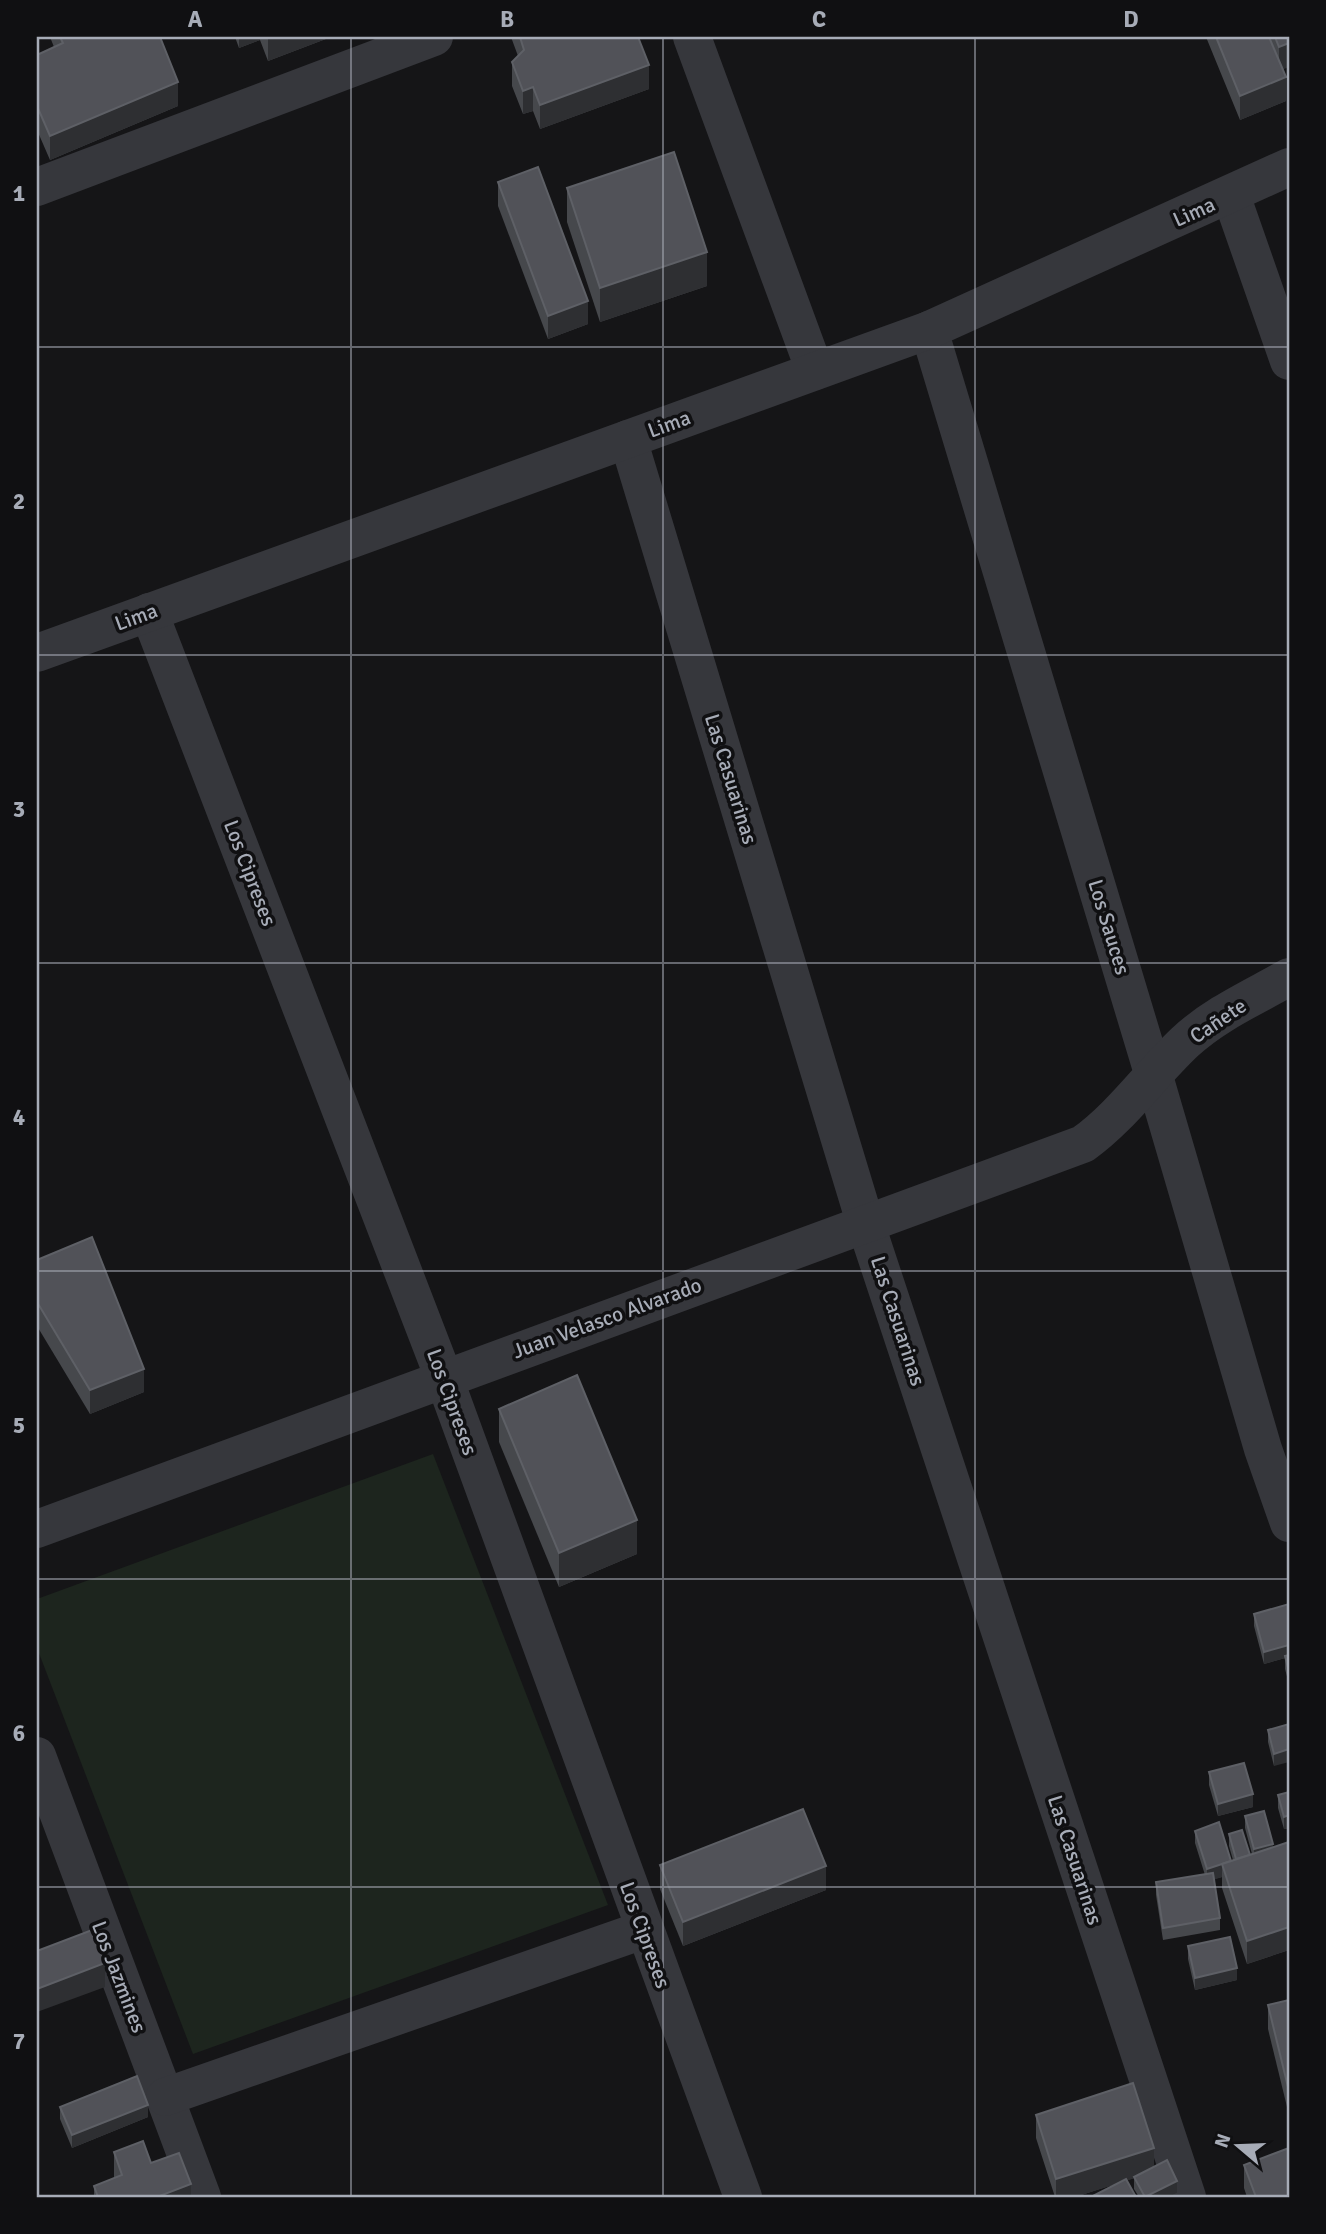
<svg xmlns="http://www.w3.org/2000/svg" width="1326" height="2234" viewBox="0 0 1326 2234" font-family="Signika,sans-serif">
  <rect width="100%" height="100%" fill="#151517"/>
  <polygon fill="#1d251e" points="433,1454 608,1905 193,2054 37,1648 37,1599"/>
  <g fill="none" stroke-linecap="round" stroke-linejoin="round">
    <g stroke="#36373c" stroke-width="38">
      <polyline points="692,37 815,371"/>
      <polyline points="37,187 434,37"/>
      <polyline points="1231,195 1289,361"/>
      <polyline points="929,330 1153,1073 1263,1449 1289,1523"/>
      <polyline points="628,439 865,1222 1187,2197"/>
      <polyline points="149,612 444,1378 743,2197"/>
      <polyline points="37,653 929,330 1289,167"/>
      <path d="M37,1529L1083,1144C1122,1116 1150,1075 1185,1042C1215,1014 1254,997 1289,977"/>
      <polyline points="37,1756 202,2197"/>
      <polyline points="165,2097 643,1930"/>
    </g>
  </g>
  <g fill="#46484c">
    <polygon points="50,37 160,37 178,106 50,160 37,130 37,55 54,47"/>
    <polygon points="235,37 331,37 268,61 260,40 239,48"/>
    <polygon points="511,37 638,37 649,89 540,129 533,111 523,114 512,86 512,62 518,56"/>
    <polygon points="1206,37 1289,37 1283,69 1286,101 1240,120"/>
    <polygon points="498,182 588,324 548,339 498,206"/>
    <polygon points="567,188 707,286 600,322 567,222"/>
    <polygon points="37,1260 144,1392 90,1414 37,1326"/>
    <polygon points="499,1409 637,1554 559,1587 499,1442"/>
    <polygon points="1289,1604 1289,1684 1285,1669 1285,1658 1264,1664 1254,1626 1254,1614"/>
    <polygon points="1289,1724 1274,1766 1268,1742 1268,1730"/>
    <polygon points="1209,1772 1253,1807 1218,1816 1209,1785"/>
    <polygon points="1289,1792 1289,1828 1284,1829 1278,1808 1278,1795"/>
    <polygon points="1245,1816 1273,1847 1289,1842 1289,1950 1247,1964 1222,1888 1222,1877 1214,1879 1220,1918 1220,1930 1163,1940 1156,1895 1156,1882 1205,1875 1195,1843 1195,1831 1231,1861 1233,1860 1229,1846 1229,1834 1250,1855 1252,1854 1245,1828"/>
    <polygon points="660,1865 826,1890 683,1946 660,1889"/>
    <polygon points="1188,1946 1237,1980 1195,1990 1188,1959"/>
    <polygon points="1289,2000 1288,2111 1268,2029 1268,2005"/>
    <polygon points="60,2107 148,2117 72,2148 60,2119"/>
    <polygon points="1036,2115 1154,2167 1177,2193 1169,2197 1139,2197 1134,2189 1134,2178 1075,2197 1055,2197 1036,2138"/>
    <polygon points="114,2152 151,2163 191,2197 94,2197 94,2186 114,2178"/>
    <polygon points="1244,2165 1289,2197 1247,2197 1244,2188"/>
  </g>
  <g fill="#2e2f32">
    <polygon points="239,37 260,37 260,40 239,48"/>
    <polygon points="268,37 331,37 268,61"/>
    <polygon points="1289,43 1289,67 1279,71 1279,47"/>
    <polygon points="649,65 649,89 540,129 540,105"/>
    <polygon points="1286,77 1286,101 1240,120 1240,96"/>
    <polygon points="178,82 178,106 50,160 50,136"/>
    <polygon points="533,87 533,111 523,114 523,91"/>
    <polygon points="707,252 707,286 600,322 600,288"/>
    <polygon points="588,301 588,324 548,339 548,316"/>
    <polygon points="144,1369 144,1392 90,1414 90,1390"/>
    <polygon points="637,1520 637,1554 559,1587 559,1553"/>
    <polygon points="1289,1645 1289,1657 1264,1664 1264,1652"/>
    <polygon points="1289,1749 1289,1762 1274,1766 1274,1754"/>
    <polygon points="1253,1794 1253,1807 1218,1816 1218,1804"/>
    <polygon points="1289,1815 1289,1828 1284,1829 1284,1817"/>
    <polygon points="1273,1844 1273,1856 1254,1861 1254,1849"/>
    <polygon points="1222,1864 1222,1877 1207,1882 1207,1869"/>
    <polygon points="826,1866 826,1890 683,1946 683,1922"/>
    <polygon points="1289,1927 1289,1950 1247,1964 1247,1941"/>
    <polygon points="105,1963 105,1987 37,2012 37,1989"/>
    <polygon points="1237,1968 1237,1980 1195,1990 1195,1978"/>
    <polygon points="1288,2087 1289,2087 1289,2110 1288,2111"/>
    <polygon points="148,2105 148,2117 72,2148 72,2135"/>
    <polygon points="1154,2148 1154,2172 1075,2197 1056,2197 1056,2179"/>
    <polygon points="1177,2181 1177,2193 1169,2197 1146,2197"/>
    <polygon points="191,2184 191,2197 157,2197"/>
  </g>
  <g fill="#515258" stroke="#5e6066" stroke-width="2">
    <polygon points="60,37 160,37 178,82 50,136 37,106 37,55 63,43"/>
    <polygon points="520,37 638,37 649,65 540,105 533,87 523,91 512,62 524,50"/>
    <polygon points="1216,37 1269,37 1286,77 1240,96"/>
    <polygon points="1275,37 1289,37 1289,43 1279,47"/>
    <polygon points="674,152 707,252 600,288 567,188"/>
    <polygon points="538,167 588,301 548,316 498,182"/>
    <polygon points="92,1237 144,1369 90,1390 37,1302 37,1260"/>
    <polygon points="577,1375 637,1520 559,1553 499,1409"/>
    <polygon points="1289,1604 1289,1645 1264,1652 1254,1614"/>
    <polygon points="1289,1655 1289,1672 1285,1656"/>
    <polygon points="1289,1724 1289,1749 1274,1754 1268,1730"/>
    <polygon points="1244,1763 1253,1794 1218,1804 1209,1772"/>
    <polygon points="1289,1792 1289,1815 1284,1817 1278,1795"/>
    <polygon points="803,1809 826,1866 683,1922 660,1865"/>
    <polygon points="1264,1811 1273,1844 1254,1849 1245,1816"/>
    <polygon points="1219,1822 1231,1861 1207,1869 1195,1831"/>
    <polygon points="1242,1830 1250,1855 1236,1859 1229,1834"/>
    <polygon points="1289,1842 1289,1927 1247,1941 1222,1864"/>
    <polygon points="1213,1873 1220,1918 1163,1928 1156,1882"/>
    <polygon points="92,1930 105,1963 37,1989 37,1951"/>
    <polygon points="1230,1937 1237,1968 1195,1978 1188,1946"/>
    <polygon points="1289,2000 1289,2087 1288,2087 1268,2005"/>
    <polygon points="137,2076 148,2105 72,2135 60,2107"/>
    <polygon points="1133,2083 1154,2148 1056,2179 1036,2115"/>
    <polygon points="143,2141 151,2163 179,2153 191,2184 157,2197 98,2197 94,2186 122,2175 114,2152"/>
    <polygon points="1289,2148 1289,2197 1256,2197 1244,2165"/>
    <polygon points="1167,2160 1177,2181 1145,2197 1134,2177"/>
    <polygon points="1126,2179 1136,2197 1091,2197"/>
  </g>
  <path fill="none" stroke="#a7acb7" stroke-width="2" stroke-opacity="0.55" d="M351,37V2197M663,37V2197M975,37V2197M37,347H1289M37,655H1289M37,963H1289M37,1271H1289M37,1579H1289M37,1887H1289"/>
  <g text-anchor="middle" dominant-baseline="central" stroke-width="7" stroke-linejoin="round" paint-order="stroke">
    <g font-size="21" fill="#a7acb7" stroke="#101012">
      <text transform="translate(1194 212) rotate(-24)">Lima</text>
      <text transform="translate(669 424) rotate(-20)">Lima</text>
      <text transform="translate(136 617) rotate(-20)">Lima</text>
      <text transform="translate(731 779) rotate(73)">Las Casuarinas</text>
      <text transform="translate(250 873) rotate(69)">Los Cipreses</text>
      <text transform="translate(1109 927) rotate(73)">Los Sauces</text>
      <text transform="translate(1218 1021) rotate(-34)">Cañete</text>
      <text transform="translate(607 1318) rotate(-20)">Juan Velasco Alvarado</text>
      <text transform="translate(898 1321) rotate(72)">Las Casuarinas</text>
      <text transform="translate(452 1402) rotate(70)">Los Cipreses</text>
      <text transform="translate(1075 1860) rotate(72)">Las Casuarinas</text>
      <text transform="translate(645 1935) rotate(70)">Los Cipreses</text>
      <text transform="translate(119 1977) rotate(69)">Los Jazmines</text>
    </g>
  </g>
  <rect width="1326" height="2234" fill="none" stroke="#101012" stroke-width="77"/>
  <g transform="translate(1238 2146) rotate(289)" stroke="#101012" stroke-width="5" paint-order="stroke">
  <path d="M0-5L12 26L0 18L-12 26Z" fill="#a7acb7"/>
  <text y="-10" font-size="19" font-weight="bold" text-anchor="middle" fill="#a7acb7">N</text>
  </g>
  <rect x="38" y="38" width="1250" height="2158" fill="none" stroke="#a7acb7" stroke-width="2.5"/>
  <g font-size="23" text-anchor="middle" font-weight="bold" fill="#a7acb7">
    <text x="195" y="27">A</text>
    <text x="507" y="27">B</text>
    <text x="819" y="27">C</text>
    <text x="1131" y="27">D</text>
    <text x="19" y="201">1</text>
    <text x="19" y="509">2</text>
    <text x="19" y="817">3</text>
    <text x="19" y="1125">4</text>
    <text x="19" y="1433">5</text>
    <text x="19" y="1741">6</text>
    <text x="19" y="2049">7</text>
  </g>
</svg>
